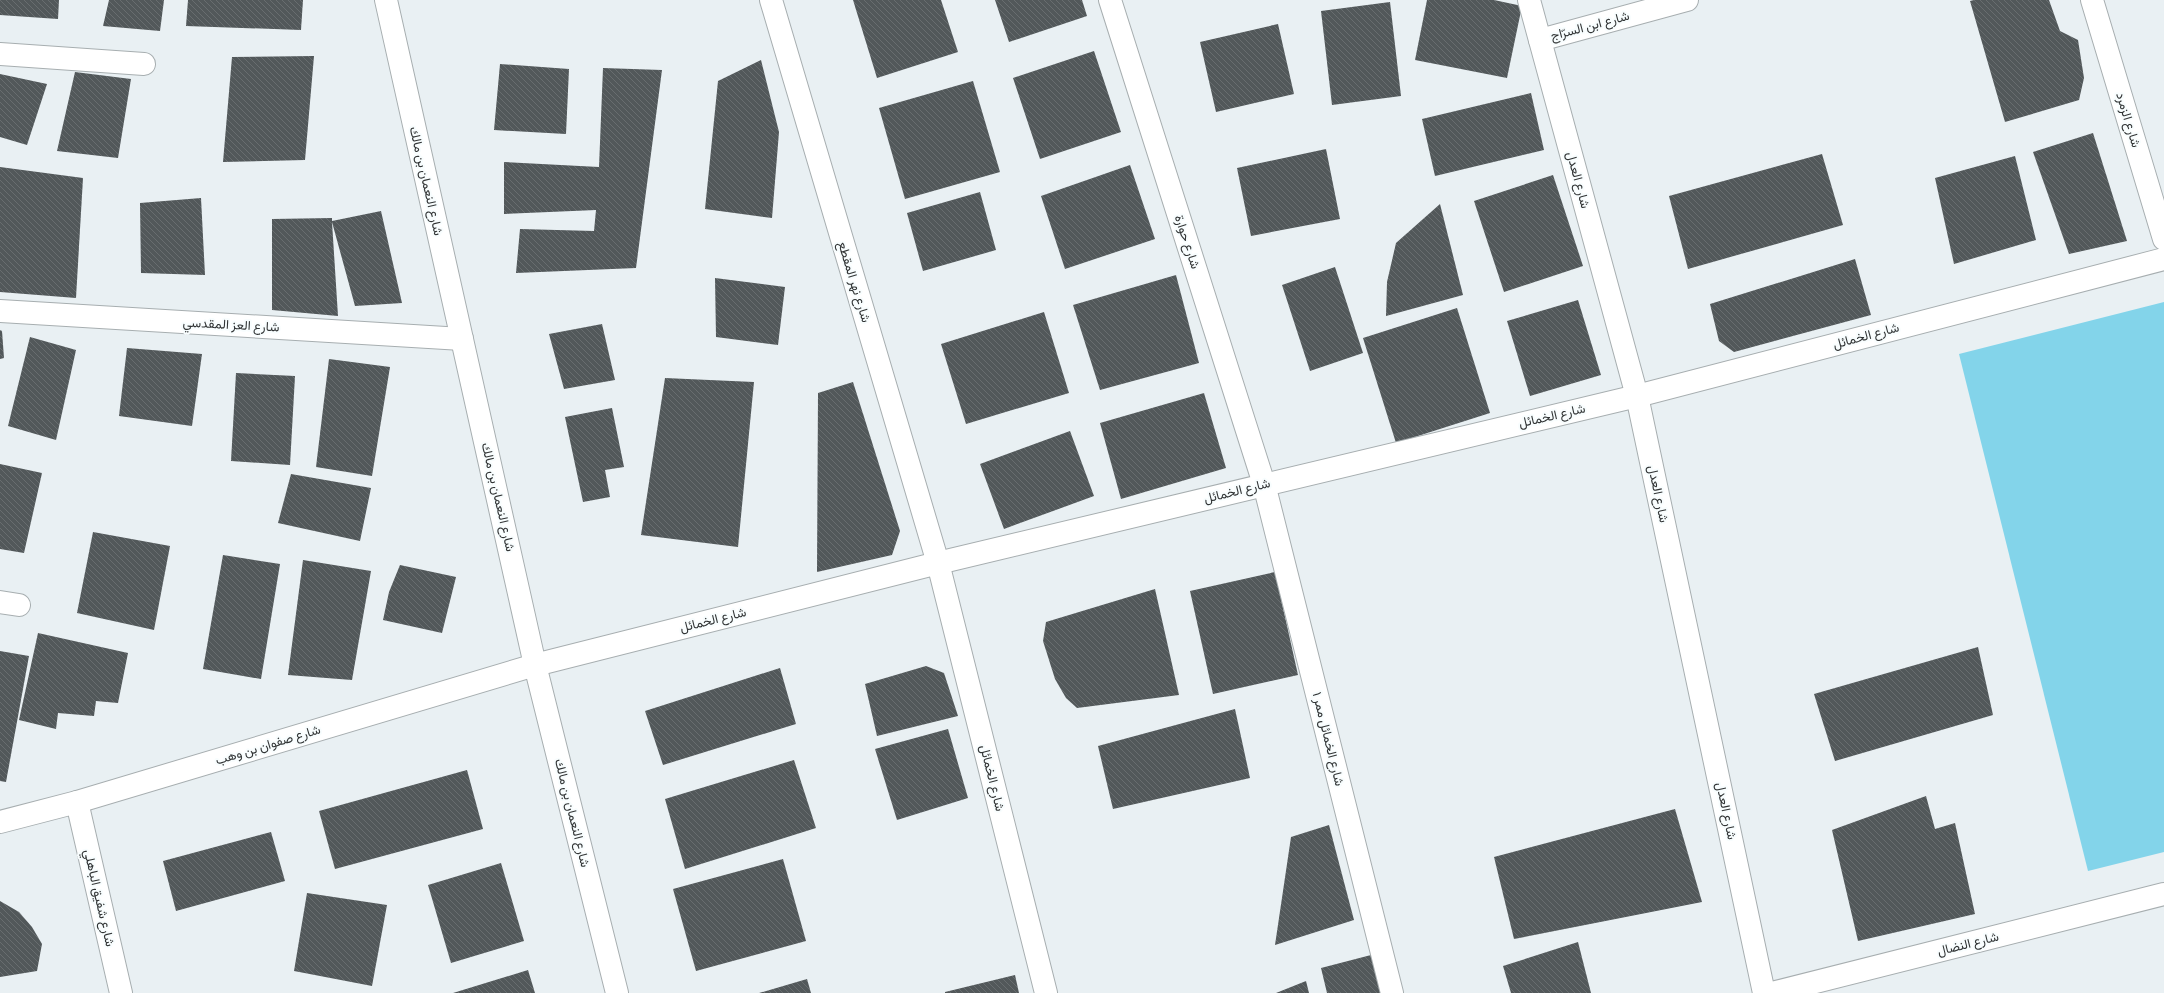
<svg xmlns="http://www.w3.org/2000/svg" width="2164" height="993" viewBox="0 0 2164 993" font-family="'Source Sans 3',Vazirmatn,sans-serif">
  <defs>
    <pattern id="building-back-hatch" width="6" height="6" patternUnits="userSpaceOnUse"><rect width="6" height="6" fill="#52585a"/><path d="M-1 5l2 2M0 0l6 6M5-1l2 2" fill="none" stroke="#686d6f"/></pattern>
  </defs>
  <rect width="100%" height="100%" fill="#e9f0f3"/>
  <polygon fill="#83d4ea" points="2164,302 2164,852 2088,871 1959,354"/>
  <g fill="url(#building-back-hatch)">
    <polygon points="0,0 59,0 58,19 0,15"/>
    <polygon points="109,0 164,0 160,31 103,26"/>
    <polygon points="188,0 303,0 301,30 186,26"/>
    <polygon points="853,0 941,0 958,52 877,78"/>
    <polygon points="995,0 1082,0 1087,16 1009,42"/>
    <polygon points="1427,0 1494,0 1522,6 1507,78 1415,60"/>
    <polygon points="1974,0 2049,0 2060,31 2078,40 2084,78 2079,100 2005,122 1970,1"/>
    <polygon points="1390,2 1401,96 1332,105 1321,11"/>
    <polygon points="1278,24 1294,94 1216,112 1200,42"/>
    <polygon points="1094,51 1121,132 1040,159 1013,78"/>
    <polygon points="314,56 305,160 223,162 232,57"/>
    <polygon points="761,60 779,132 772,218 705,209 718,81"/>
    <polygon points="500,64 569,69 566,134 494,130"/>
    <polygon points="603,68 662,70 636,268 516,273 520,229 594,231 596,210 504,214 504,162 599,167"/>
    <polygon points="75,72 131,79 118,158 57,151"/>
    <polygon points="0,74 47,84 27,145 0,137"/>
    <polygon points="973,81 1000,172 905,199 879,108"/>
    <polygon points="1531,93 1544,150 1435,176 1422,119"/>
    <polygon points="2093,133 2127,241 2069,254 2033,152"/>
    <polygon points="1326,149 1340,219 1251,236 1237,168"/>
    <polygon points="1822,154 1843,225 1688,269 1669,196"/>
    <polygon points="2015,156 2036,240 1954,264 1935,178"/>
    <polygon points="1130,165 1155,239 1065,269 1041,196"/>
    <polygon points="0,167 83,178 76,298 0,292"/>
    <polygon points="1553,175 1583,266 1504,292 1474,201"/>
    <polygon points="980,192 996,250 923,271 907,213"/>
    <polygon points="201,198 205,275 141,273 140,203"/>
    <polygon points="1440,204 1463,295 1386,316 1387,282 1396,243"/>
    <polygon points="381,211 402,303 355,306 332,222 338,316 272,310 272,219 332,218 332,221"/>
    <polygon points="1855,259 1871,315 1734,352 1719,341 1710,304"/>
    <polygon points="1335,267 1363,353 1310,371 1282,285"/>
    <polygon points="1176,275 1199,363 1100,390 1073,305"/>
    <polygon points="715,278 785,287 778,345 716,337"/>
    <polygon points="1578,300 1601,375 1530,396 1507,321"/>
    <polygon points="1457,308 1490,413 1396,443 1363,338"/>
    <polygon points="1044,312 1069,393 966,424 941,344"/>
    <polygon points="602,324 615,380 564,389 549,334"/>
    <polygon points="0,330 2,331 4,358 0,359"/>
    <polygon points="30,337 76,350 56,440 8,426"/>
    <polygon points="127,348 202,354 192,426 119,416"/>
    <polygon points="329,359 390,367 372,476 316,467"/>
    <polygon points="236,373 295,376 290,465 231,461"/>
    <polygon points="665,378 754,382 738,547 641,535"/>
    <polygon points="853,382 900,531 892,555 817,572 818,393"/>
    <polygon points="1204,393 1226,468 1121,499 1100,423"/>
    <polygon points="612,408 624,467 605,470 610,497 583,502 565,417"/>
    <polygon points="1070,431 1094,496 1004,529 980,464"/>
    <polygon points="0,464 42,473 24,553 0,549"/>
    <polygon points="291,474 371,488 360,541 278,523"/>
    <polygon points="93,532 170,546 154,630 77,613"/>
    <polygon points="223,555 280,564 261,679 203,669"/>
    <polygon points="303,560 371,571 352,680 288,675"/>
    <polygon points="400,565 456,577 442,633 383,620 389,592"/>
    <polygon points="1275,572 1298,675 1213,694 1190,591"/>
    <polygon points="1155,589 1179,695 1077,708 1066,698 1055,679 1043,641 1046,622"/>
    <polygon points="38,633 128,653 118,703 96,701 94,716 58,713 56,729 19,720"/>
    <polygon points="1978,647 1993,715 1835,761 1814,694"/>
    <polygon points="0,651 29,656 6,782 0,781"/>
    <polygon points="926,666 944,673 958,716 877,736 865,684"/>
    <polygon points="780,668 796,724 663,765 645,711"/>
    <polygon points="1235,709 1250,778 1113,809 1098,746"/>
    <polygon points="948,729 968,798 897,820 875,749"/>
    <polygon points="794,760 816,828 685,869 665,799"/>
    <polygon points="467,770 483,829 335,869 319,811"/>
    <polygon points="1926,796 1935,829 1955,823 1975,914 1858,941 1832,830"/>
    <polygon points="1675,809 1702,902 1514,939 1494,857"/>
    <polygon points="1329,825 1354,920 1275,945 1291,837"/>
    <polygon points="271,832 285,881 176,911 163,861"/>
    <polygon points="783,859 806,941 696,971 673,889"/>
    <polygon points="501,863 524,941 451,963 428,885"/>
    <polygon points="307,893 387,905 372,986 294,971"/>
    <polygon points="0,901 19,912 32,927 42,944 37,971 0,977"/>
    <polygon points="1578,942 1591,993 1511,993 1503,966"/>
    <polygon points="1371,955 1381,993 1327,993 1321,968"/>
    <polygon points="528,970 535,993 453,993"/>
    <polygon points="1015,975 1019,993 945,993 945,992"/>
    <polygon points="807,979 811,993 759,993"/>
    <polygon points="1306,981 1309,993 1276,993"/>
  </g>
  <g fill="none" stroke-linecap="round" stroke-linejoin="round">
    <defs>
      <g id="street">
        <polyline points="771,0 938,563 1046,993"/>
        <polyline points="1110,0 1264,484 1392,993"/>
        <polyline points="1529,0 1637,396 1764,993"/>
        <polyline points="2092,0 2164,239"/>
        <polyline points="1540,40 1687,0"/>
        <polyline points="0,54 144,64"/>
        <polyline points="0,311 462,339"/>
        <polyline points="0,602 19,605"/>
        <polyline points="77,802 121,993"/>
        <polyline points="0,822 77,802 535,665 938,563 1637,396 2164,259"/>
        <polyline points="1772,993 2164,894"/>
      </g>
      <polyline id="secondary" points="386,0 535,665 617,993"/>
    </defs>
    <use href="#street" stroke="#a7aeb0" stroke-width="24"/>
    <use href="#secondary" stroke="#a7aeb0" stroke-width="24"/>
    <use href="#street" stroke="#fff" stroke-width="22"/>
    <use href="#secondary" stroke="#fff" stroke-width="22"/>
  </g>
  <g text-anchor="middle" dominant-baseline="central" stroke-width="4" stroke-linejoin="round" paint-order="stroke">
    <g font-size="13" fill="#313435" stroke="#f8fdfe">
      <text transform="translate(1590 26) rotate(-15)">شارع ابن السرّاج</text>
      <text transform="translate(2128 120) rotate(73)">شارع الزمرد</text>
      <text transform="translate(1578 180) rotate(75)">شارع العدل</text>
      <text transform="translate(426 181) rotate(77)">شارع النعمان بن مالك</text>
      <text transform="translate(1187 242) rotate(72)">شارع حوارة</text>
      <text transform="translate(854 282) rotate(73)">شارع نهر المقطع</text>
      <text transform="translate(231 325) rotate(3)">شارع العز المقدسي</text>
      <text transform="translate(1866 336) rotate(-15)">شارع الخمائل</text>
      <text transform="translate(1552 416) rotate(-13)">شارع الخمائل</text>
      <text transform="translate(1237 491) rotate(-14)">شارع الخمائل</text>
      <text transform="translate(1658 494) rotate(78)">شارع العدل</text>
      <text transform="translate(498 497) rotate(77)">شارع النعمان بن مالك</text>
      <text transform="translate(713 620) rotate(-14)">شارع الخمائل</text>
      <text transform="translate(1328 739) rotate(76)">شارع الخمائل ممر ١</text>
      <text transform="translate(268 745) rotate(-17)">شارع صفوان بن وهب</text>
      <text transform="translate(992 778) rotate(76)">شارع الخمائل</text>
      <text transform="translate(1726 811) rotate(78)">شارع العدل</text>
      <text transform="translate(572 813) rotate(76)">شارع النعمان بن مالك</text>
      <text transform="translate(99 898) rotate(77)">شارع شفيق الباهلي</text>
      <text transform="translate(1968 944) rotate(-14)">شارع النضال</text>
    </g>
  </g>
</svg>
